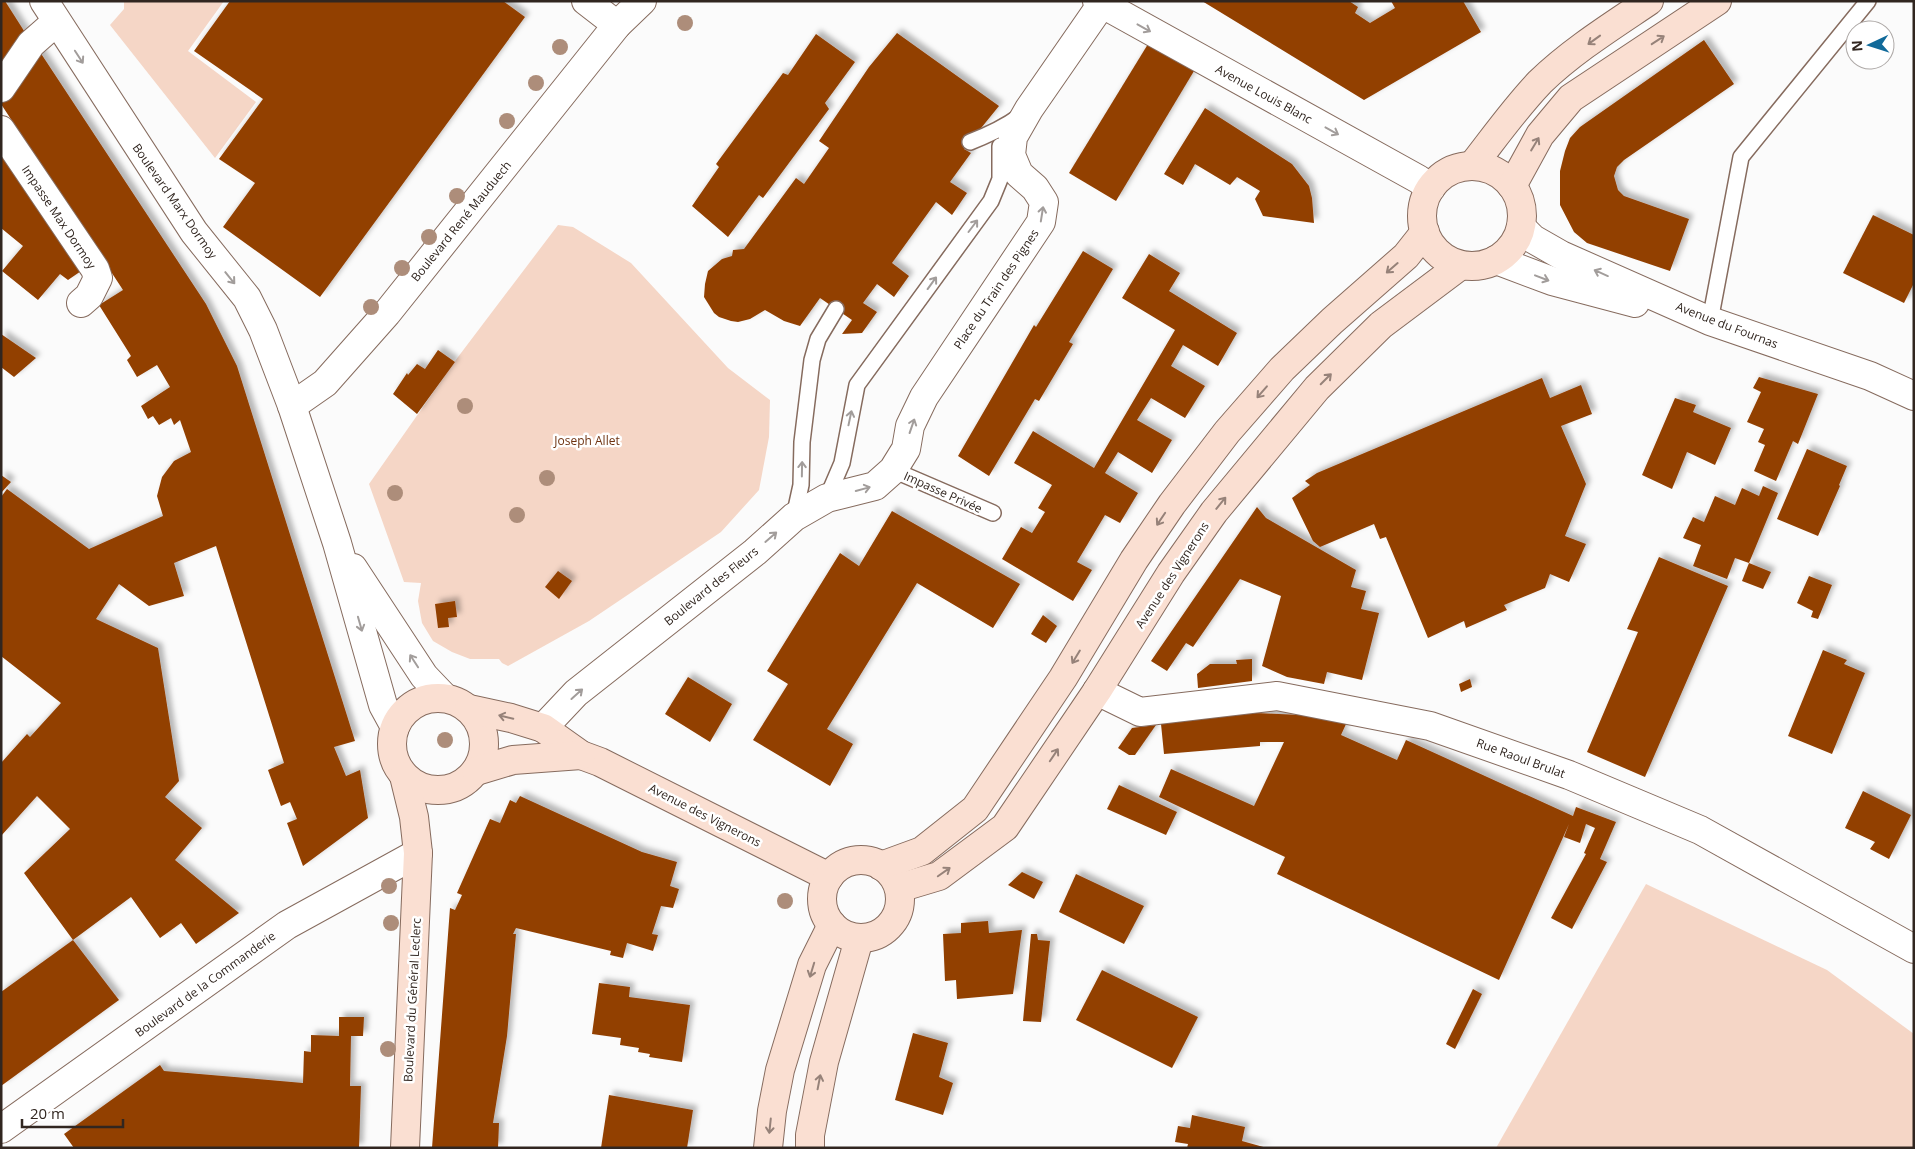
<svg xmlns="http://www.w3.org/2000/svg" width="1915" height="1149" viewBox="0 0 1915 1149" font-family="'Open Sans',sans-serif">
  <defs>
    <filter id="shadow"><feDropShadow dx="4.5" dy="-4.5" stdDeviation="2.5" flood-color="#0004"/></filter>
  </defs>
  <rect width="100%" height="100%" fill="#fbfbfb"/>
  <g fill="#f5d6c6">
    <polygon points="124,1 224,1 188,51 256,102 215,158 110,25 124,9"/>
    <polygon points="558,225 573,227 631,263 728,368 770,400 769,437 759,490 721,532 589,621 508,666 502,663 499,659 470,659 452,652 433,641 422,623 418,601 421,583 404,582 369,484 458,357"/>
    <polygon points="1646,884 1827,970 1914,1034 1914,1148 1496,1148"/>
  </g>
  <g fill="#923f04" filter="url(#shadow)">
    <polygon points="1,1 5,1 26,34 1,71"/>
    <polygon points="230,1 503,1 525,17 320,297 223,227 255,183 219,159 263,99 194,51"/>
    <polygon points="1202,1 1349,1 1358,7 1355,13 1370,23 1395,8 1391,1 1463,1 1481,32 1364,100"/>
    <polygon points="897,33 999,106 964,149 971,153 950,182 967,193 952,215 936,202 892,263 909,276 894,297 877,284 863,303 877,312 862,333 842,334 852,320 820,298 800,326 784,321 765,310 750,319 738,322 731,321 719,317 714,313 704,297 705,284 708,271 722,259 732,256 733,250 744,249 796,178 804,184 829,148 819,141 869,67"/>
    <polygon points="816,34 855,62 825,103 829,109 763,198 759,195 728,237 692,206 719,167 716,164 783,73 788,75"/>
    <polygon points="1704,40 1734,84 1624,160 1617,167 1614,176 1618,190 1624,196 1689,219 1670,271 1587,243 1574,232 1560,205 1560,171 1565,151 1570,138 1580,127"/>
    <polygon points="1148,44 1194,71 1116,201 1069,173"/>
    <polygon points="38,49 206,304 237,366 355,741 334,747 346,776 360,770 368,818 303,866 287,823 297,819 290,802 281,806 268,770 284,763 216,546 174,563 184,596 149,606 119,584 96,619 158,648 179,781 165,797 202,828 175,860 239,913 196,944 181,923 160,938 131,897 73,940 24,873 70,829 37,796 1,836 1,763 27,734 30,737 61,703 1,656 1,497 7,489 89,549 163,516 157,496 162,477 174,461 191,452 180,420 174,425 171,418 159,425 153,416 148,419 141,406 170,387 157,365 137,377 127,360 131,356 99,305 123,290 1,104"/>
    <polygon points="1205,108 1292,164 1309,186 1312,198 1314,223 1263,216 1255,199 1260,191 1237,177 1230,185 1195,164 1183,185 1164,174"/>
    <polygon points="1,143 84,269 68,280 60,274 38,300 2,271 23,246 1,228"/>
    <polygon points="1873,215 1914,235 1914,283 1904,303 1843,273"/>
    <polygon points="1083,251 1113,269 1069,342 1073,344 1039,401 1035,399 989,476 958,456 1034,325 1036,327"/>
    <polygon points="1149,254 1180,273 1169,291 1237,333 1218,366 1183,345 1171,366 1205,386 1185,418 1151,398 1137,420 1172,440 1152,473 1118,452 1105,473 1138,493 1120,523 1105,515 1077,562 1092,570 1073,601 1002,559 1021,527 1032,533 1045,512 1038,508 1052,485 1014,463 1033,431 1094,468 1175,330 1122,298"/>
    <polygon points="1,334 36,358 14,377 1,367"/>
    <polygon points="438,350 455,362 417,414 393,394 407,373 408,375 417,364 425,369"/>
    <polygon points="1759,377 1818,394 1798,444 1793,441 1776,481 1754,471 1765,445 1758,442 1764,429 1747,422 1761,392 1753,388"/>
    <polygon points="1542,378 1550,398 1581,385 1592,414 1561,426 1586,484 1565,536 1586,544 1569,582 1550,574 1545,588 1504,605 1507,610 1466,628 1464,621 1428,638 1386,537 1380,539 1374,524 1320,547 1313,541 1292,498 1310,485 1305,481 1317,473"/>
    <polygon points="1675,398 1696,405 1693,412 1731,428 1715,465 1687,452 1672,489 1642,475"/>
    <polygon points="1807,449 1847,466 1839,485 1840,486 1818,536 1777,519"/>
    <polygon points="1,475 11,482 1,493"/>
    <polygon points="1763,486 1778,493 1749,563 1735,558 1727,579 1693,566 1701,545 1683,538 1693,517 1704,522 1715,496 1735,505 1742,488 1759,496"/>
    <polygon points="1257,507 1266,518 1356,570 1351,587 1366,591 1361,609 1379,613 1362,680 1327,672 1324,684 1287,677 1262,666 1281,596 1240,579 1193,647 1186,643 1167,671 1151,661"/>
    <polygon points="892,511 1020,584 993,628 917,583 827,729 853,744 830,786 753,740 788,684 767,671 840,553 859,566"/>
    <polygon points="1659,557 1728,586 1645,777 1587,752 1638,632 1627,629"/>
    <polygon points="1749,563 1771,572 1763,589 1742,581"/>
    <polygon points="558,571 572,581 559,599 545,587"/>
    <polygon points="1809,576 1832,585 1818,619 1811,617 1813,611 1797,603"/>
    <polygon points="455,601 457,617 448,618 449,627 438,628 435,604"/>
    <polygon points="1043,615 1057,626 1046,643 1031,634"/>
    <polygon points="1823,650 1847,660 1844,664 1865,673 1832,754 1788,736"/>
    <polygon points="1252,659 1252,681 1198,688 1197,674 1210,664 1237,664 1236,660"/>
    <polygon points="688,677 732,704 710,742 665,714"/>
    <polygon points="1470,679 1472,687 1461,692 1459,684"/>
    <polygon points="1256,713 1301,715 1346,724 1341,735 1397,760 1406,740 1573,816 1576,807 1616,822 1600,859 1607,862 1572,929 1551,918 1586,854 1584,853 1595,828 1586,824 1580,843 1564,837 1569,824 1499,980 1277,874 1285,857 1159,797 1171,769 1254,806 1284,742 1260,742 1260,746 1164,754 1161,724"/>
    <polygon points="1156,725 1135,755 1129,755 1118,748 1132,728"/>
    <polygon points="1119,785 1177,812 1166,835 1107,809"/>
    <polygon points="1863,791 1911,815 1889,859 1870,849 1875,842 1845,828"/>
    <polygon points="520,796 642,852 677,862 670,886 679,889 673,908 661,906 652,934 658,935 653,951 627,943 623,958 610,955 611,951 516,928 513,934 516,934 507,1036 493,1123 499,1123 498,1148 432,1148 450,908 455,910 462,895 457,893 490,819 500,823 510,800 516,803"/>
    <polygon points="1022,872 1043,882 1034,899 1008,885"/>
    <polygon points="1076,874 1144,906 1124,944 1059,912"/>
    <polygon points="988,921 989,933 1022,930 1013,994 957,999 956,980 945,981 943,934 961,933 961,923"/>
    <polygon points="1031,934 1037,934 1038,940 1050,941 1041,1022 1023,1021"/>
    <polygon points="73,940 119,1000 1,1086 1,992"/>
    <polygon points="1102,970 1198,1017 1172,1068 1076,1020"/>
    <polygon points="599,983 630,987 629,997 690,1005 682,1062 649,1057 650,1054 638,1052 639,1048 620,1045 621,1038 592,1034"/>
    <polygon points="1473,989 1482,994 1455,1049 1446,1044"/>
    <polygon points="339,1017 364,1017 363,1036 351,1036 350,1086 361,1086 359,1148 74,1148 64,1134 160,1065 164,1071 303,1083 304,1051 311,1052 311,1035 339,1036"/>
    <polygon points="913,1033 948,1043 939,1077 953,1083 943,1115 895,1100"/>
    <polygon points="609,1095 693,1110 687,1148 601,1148"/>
    <polygon points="1192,1115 1245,1127 1242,1141 1267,1148 1187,1148 1188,1144 1175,1142 1178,1126 1190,1128"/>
  </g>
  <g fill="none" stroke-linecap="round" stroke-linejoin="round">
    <defs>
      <g id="lane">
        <path d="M970,142C988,135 1005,127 1020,116"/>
        <polyline points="1710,321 1741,157 1868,1"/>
        <polyline points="893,470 993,513"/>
        <polyline points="827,498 842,463 857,385 991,201 1000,179 1000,146"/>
        <polyline points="794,517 801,485 802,442 812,360 818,339 836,309"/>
      </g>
      <g id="street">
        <polyline points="44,1 194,232 247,298 263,330 292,406 337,543 383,705 395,727"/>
        <polyline points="586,1 617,25"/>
        <polyline points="1097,1 1418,179 1431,188"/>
        <polyline points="1,88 31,44 56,22"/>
        <polyline points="1,130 95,269 98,278 89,296 81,303"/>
        <polyline points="1521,227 1533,239 1561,255 1710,321 1870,376 1914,396"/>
        <polyline points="1496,260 1552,281 1635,303"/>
        <polyline points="292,406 325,383 387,313 617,25 642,1"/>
        <polyline points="353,568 424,676 445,698"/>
        <polyline points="1097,691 1140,712 1277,696 1430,726 1569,775 1700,830 1914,949"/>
        <polyline points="543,728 576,693 755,552 794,517 827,498 875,486 893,470 906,449 910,426 924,397 1041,222 1044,202 1035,188 1019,174 1011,155 1013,137 1029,109 1101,5"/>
        <polyline points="1,1129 287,925 418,853"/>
      </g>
      <g id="secondary">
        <path d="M1472,166C1494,138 1515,108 1540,82C1572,51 1612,26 1649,1"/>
        <circle cx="1472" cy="216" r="50"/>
        <polyline points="1512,186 1540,135 1571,98 1717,1"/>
        <circle cx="438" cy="744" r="46"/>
        <polyline points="469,709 511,718 543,728 581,755 600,762 829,877"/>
        <polyline points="476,771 513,760 581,755"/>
        <polyline points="404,776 414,817 418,853 405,1148"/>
        <circle cx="861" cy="899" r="39"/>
        <polyline points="881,866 922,851 975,809 1063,678 1134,560 1172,504 1227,432 1282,369 1332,321 1406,256 1425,232"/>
        <polyline points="899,888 939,876 1005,827 1097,691 1171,573 1214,512 1317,388 1381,325 1461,265"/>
        <polyline points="768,1148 772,1111 780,1070 812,965 832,925"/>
        <polyline points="810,1148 810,1135 824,1062 859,939"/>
      </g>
    </defs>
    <use href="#lane" stroke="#866b5e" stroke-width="18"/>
    <use href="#street" stroke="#866b5e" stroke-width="30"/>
    <use href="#secondary" stroke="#866b5e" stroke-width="30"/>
    <use href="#lane" stroke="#fff" stroke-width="15"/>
    <use href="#street" stroke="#fff" stroke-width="28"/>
    <use href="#secondary" stroke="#fadfd2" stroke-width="28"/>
  </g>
  <g fill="#ad8d7a">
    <circle cx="685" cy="23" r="8"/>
    <circle cx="560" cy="47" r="8"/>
    <circle cx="536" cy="83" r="8"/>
    <circle cx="507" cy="121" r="8"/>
    <circle cx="457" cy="196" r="8"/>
    <circle cx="429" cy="237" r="8"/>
    <circle cx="402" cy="268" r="8"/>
    <circle cx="371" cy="307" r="8"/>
    <circle cx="465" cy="406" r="8"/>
    <circle cx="547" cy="478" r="8"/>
    <circle cx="395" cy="493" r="8"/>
    <circle cx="517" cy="515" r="8"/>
    <circle cx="445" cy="740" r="8"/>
    <circle cx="389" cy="886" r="8"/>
    <circle cx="785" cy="901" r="8"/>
    <circle cx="391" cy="923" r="8"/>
    <circle cx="388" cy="1049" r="8"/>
  </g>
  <defs><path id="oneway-shaft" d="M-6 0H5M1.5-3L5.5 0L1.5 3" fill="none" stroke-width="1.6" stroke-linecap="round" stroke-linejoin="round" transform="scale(1.25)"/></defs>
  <g stroke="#a29d9b">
    <use href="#oneway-shaft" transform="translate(1144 28) rotate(29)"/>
    <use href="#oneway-shaft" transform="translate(79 57) rotate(57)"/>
    <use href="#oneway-shaft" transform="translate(1332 131) rotate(29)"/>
    <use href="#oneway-shaft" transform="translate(1042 214) rotate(-81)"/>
    <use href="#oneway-shaft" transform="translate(973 226) rotate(-53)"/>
    <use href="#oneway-shaft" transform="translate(1601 273) rotate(-156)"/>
    <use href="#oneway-shaft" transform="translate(230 278) rotate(51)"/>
    <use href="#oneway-shaft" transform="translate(1542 278) rotate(21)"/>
    <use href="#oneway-shaft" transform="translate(932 283) rotate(-54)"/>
    <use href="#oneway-shaft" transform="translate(850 418) rotate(-78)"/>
    <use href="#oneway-shaft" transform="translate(912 426) rotate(-71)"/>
    <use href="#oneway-shaft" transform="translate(802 469) rotate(-89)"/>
    <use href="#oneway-shaft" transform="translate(863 489) rotate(-15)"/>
    <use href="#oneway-shaft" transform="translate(771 537) rotate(-41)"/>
    <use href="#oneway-shaft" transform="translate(360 624) rotate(74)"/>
    <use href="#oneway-shaft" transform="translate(414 661) rotate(-123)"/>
    <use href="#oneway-shaft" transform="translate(577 694) rotate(-42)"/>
  </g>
  <g stroke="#968279">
    <use href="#oneway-shaft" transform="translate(1594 40) rotate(144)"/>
    <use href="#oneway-shaft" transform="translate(1658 40) rotate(-33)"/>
    <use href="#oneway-shaft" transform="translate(1535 144) rotate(-59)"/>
    <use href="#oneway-shaft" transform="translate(1392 268) rotate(139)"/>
    <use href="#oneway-shaft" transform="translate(1326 379) rotate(-45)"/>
    <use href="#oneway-shaft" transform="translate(1262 392) rotate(131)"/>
    <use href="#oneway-shaft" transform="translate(1221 503) rotate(-51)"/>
    <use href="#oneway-shaft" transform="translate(1161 519) rotate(124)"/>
    <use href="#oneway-shaft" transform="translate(1076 657) rotate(121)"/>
    <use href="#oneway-shaft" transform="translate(506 717) rotate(-166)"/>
    <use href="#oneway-shaft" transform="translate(1054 755) rotate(-56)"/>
    <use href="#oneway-shaft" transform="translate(944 872) rotate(-35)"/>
    <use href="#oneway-shaft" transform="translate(812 970) rotate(107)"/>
    <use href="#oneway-shaft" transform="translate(819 1082) rotate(-79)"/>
    <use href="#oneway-shaft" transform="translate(770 1126) rotate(96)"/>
  </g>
  <g text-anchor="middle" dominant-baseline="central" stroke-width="5" stroke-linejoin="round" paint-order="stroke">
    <g font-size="12" fill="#312620" stroke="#fff">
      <text transform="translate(1264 94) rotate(29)">Avenue Louis Blanc</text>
      <text transform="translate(175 201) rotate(55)">Boulevard Marx Dormoy</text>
      <text transform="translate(59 217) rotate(56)">Impasse Max Dormoy</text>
      <text transform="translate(461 221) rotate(-51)">Boulevard René Mauduech</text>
      <text transform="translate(996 289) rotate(-56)">Place du Train des Pignes</text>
      <text transform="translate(1727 325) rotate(21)">Avenue du Fournas</text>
      <text transform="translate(943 492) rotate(24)">Impasse Privée</text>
      <text transform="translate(1172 575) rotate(-57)">Avenue des Vignerons</text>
      <text transform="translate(711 586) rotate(-39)">Boulevard des Fleurs</text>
      <text transform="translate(1521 758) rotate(20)">Rue Raoul Brulat</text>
      <text transform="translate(705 815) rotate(27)">Avenue des Vignerons</text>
      <text transform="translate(205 984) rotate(-36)">Boulevard de la Commanderie</text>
      <text transform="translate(412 1000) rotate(-87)">Boulevard du Général Leclerc</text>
    </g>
    <g font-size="12" fill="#6e3311" stroke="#fff">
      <text x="587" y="440">Joseph Allet</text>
    </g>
  </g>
  <rect width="1915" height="1149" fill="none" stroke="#312620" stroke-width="5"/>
  <g transform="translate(1870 45) rotate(266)"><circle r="24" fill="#ffffff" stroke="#ada8a6"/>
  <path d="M0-4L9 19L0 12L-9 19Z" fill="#116a9a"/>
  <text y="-8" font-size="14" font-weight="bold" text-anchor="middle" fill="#312620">N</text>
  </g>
  <path d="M22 1119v8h101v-8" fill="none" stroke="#312620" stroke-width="2.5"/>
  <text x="30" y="1119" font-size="15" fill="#312620" stroke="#ffffff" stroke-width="4" paint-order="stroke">20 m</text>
</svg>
